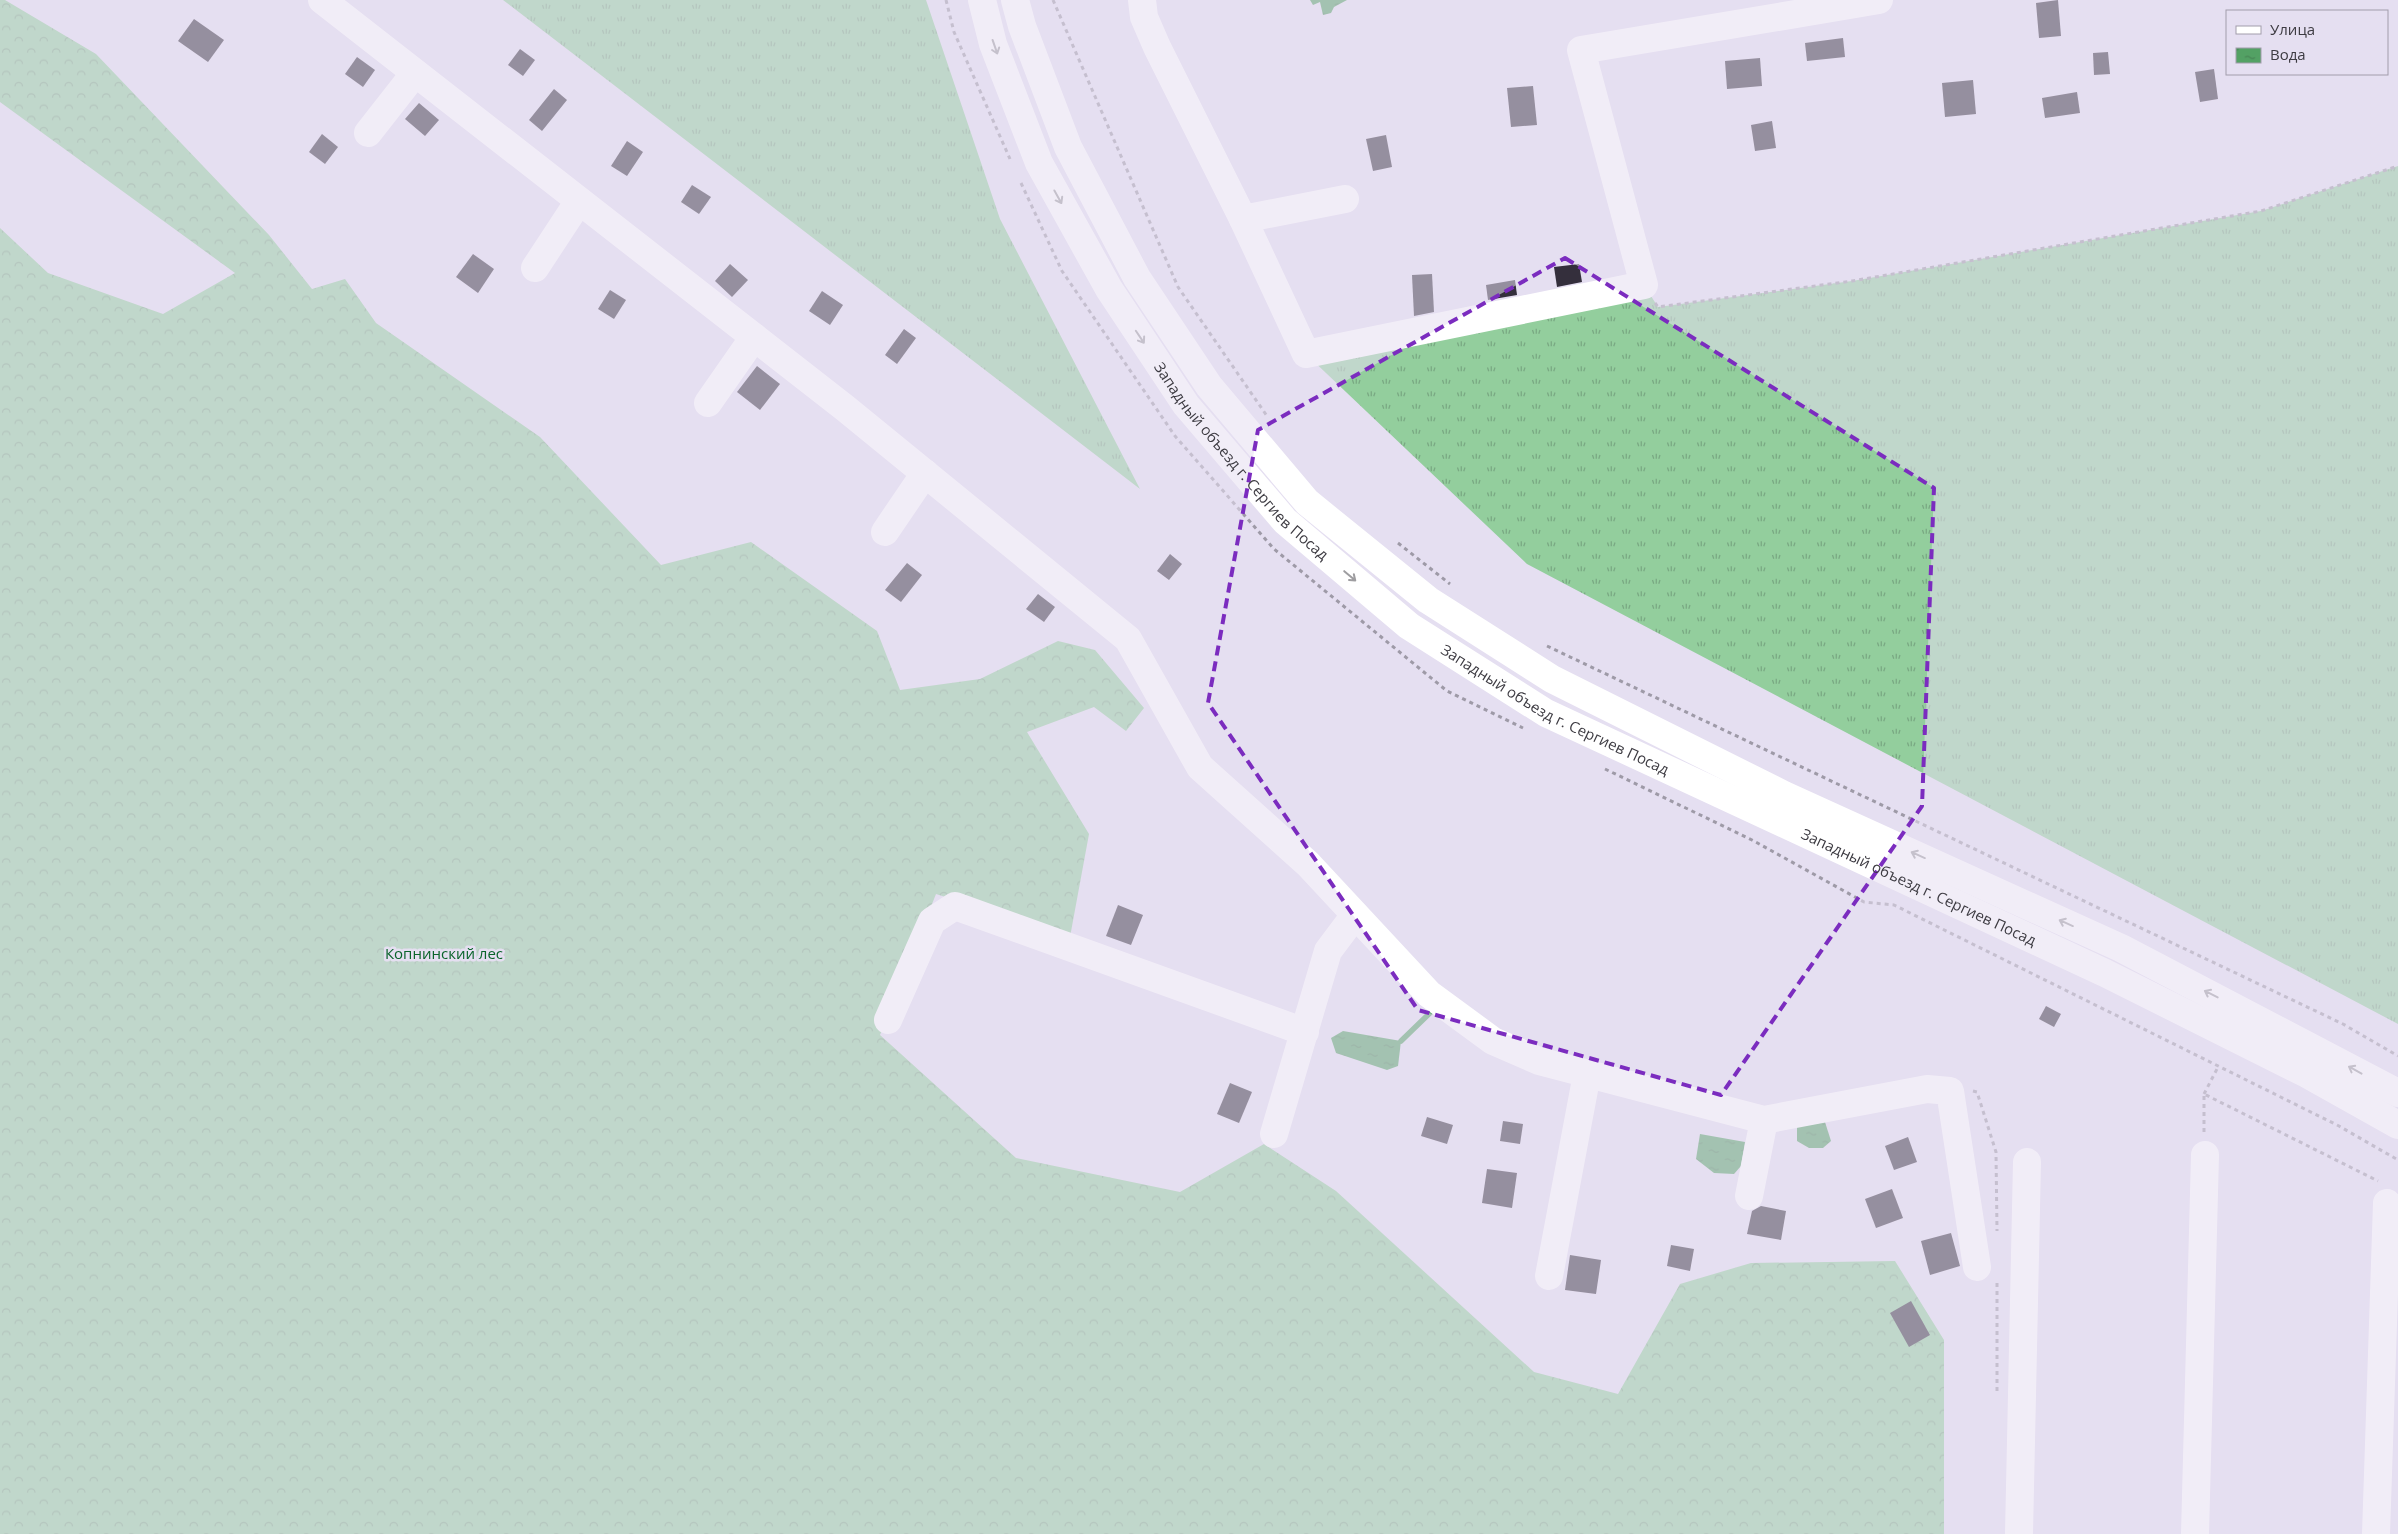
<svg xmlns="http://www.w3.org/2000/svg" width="2398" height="1534" viewBox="0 0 2398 1534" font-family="'Open Sans',sans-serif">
  <defs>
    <pattern id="grass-tufts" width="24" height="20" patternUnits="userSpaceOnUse" patternTransform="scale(1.25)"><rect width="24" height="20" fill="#93ce9d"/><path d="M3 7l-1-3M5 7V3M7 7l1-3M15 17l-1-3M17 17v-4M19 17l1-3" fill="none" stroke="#79a882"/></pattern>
    <pattern id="forest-crowns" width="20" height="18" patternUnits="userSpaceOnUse" patternTransform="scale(1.25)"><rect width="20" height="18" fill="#93ce9d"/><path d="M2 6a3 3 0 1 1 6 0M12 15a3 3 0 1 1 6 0" fill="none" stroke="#79a882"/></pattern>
    <pattern id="water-ripples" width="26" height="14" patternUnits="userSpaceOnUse" patternTransform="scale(1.25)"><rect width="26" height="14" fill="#53a164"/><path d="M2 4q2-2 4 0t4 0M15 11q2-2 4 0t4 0" fill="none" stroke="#468454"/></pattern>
  </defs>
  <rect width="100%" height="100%" fill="#e5dff1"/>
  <g fill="url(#grass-tufts)">
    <polygon points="503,0 926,0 1000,219 1140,489"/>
    <polygon points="2398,166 2398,1024 1527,564 1306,354 1644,285 1658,307 1852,281 2261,211"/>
  </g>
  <polygon fill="url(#forest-crowns)" points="0,0 5,0 96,54 269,235 312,289 345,279 376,323 540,437 661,565 751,542 877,631 900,690 980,679 1058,641 1095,650 1144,708 1126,731 1094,707 1027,732 1089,834 1070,937 936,894 880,1035 1016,1158 1180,1192 1264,1144 1336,1191 1534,1372 1618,1394 1680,1284 1751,1263 1895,1261 1944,1340 1944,1534 0,1534 0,228 48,273 163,314 235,273 0,102"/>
  <g fill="url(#water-ripples)">
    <polygon points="1310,0 1347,0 1334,7 1331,13 1323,15 1320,2 1313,5"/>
    <polygon points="1343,1031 1401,1041 1398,1066 1387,1070 1336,1053 1331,1038"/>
    <polygon points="1825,1122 1831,1141 1823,1148 1809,1148 1797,1141 1797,1127"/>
    <polygon points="1700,1134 1745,1142 1741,1166 1734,1174 1714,1173 1696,1159"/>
  </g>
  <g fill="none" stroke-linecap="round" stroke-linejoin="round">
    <polyline stroke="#53a164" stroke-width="5.5" points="1401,1041 1433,1010"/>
  </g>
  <g fill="#342f3c">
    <polygon points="2058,0 2061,36 2039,38 2036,3"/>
    <polygon points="194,19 224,40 208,62 178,41"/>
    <polygon points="1843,38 1845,57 1807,61 1805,43"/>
    <polygon points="520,49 535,60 523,76 508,65"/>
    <polygon points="2108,52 2110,74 2094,75 2093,53"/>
    <polygon points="357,57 375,70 363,87 345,74"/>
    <polygon points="1760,58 1762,86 1727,89 1725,61"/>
    <polygon points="2214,69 2218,99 2200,102 2195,72"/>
    <polygon points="1973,80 1976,114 1945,117 1942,83"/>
    <polygon points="1533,86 1537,125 1511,127 1507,88"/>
    <polygon points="554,89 567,100 542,131 529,120"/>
    <polygon points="2077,92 2080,113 2045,118 2042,98"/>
    <polygon points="419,103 439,120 425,136 405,119"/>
    <polygon points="1772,121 1776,148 1755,151 1751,125"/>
    <polygon points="322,134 338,147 325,164 309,152"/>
    <polygon points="1386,135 1392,167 1373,171 1366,139"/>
    <polygon points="627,141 643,152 627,176 611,166"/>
    <polygon points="692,185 711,197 699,214 681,202"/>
    <polygon points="473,254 494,269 478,293 456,277"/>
    <polygon points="730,264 748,280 732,297 715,281"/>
    <polygon points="1579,264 1582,282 1557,287 1554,267"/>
    <polygon points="1432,274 1434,312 1414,316 1412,275"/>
    <polygon points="1515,280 1517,295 1488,300 1486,285"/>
    <polygon points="610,290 626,300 614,319 598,309"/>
    <polygon points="822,291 843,305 830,325 809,311"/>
    <polygon points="904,329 916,338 897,364 885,355"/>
    <polygon points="757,366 780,384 760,410 737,392"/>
    <polygon points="1170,554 1182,564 1169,580 1157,571"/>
    <polygon points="907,563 922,575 901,602 885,590"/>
    <polygon points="1038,594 1055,607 1044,622 1026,609"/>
    <polygon points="1118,905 1143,915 1131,945 1106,936"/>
    <polygon points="2046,1006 2061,1014 2054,1027 2039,1019"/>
    <polygon points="1230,1083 1252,1092 1239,1123 1217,1114"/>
    <polygon points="1427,1117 1453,1125 1447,1144 1421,1136"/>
    <polygon points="1503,1121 1523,1124 1520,1144 1500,1141"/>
    <polygon points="1908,1137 1917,1162 1894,1170 1885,1146"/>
    <polygon points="1487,1169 1517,1173 1512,1208 1482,1203"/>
    <polygon points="1892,1189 1903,1218 1876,1228 1865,1199"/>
    <polygon points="1761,1206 1786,1211 1781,1240 1747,1234 1752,1211"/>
    <polygon points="1951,1233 1960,1266 1930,1275 1921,1241"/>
    <polygon points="1671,1245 1694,1249 1690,1271 1667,1266"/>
    <polygon points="1570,1255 1601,1260 1596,1294 1565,1290"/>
    <polygon points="1911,1301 1930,1335 1909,1347 1890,1313"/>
  </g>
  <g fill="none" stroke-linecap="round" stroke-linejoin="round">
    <g stroke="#9e9aa7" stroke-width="3" stroke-dasharray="4 4" stroke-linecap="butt">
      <polyline points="946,0 954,32 1010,159"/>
      <polyline points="1053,0 1178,287 1267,416"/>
      <polyline points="1021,183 1062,271 1175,436 1274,549 1447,691 1523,728"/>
      <polyline points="1655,303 1658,307 1852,281 2261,211 2398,166"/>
      <polyline points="1398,543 1450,584"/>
      <polyline points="1547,646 2343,1024 2398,1056"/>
      <polyline points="1605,769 1752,840 1864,902 1894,905 2339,1126 2398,1160"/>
      <polyline points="1973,1091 1977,1092 1996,1152 1997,1231"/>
      <polyline points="2204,1094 2218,1067"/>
      <polyline points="2204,1132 2204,1094 2378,1181"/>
      <polyline points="1997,1391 1997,1280"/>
    </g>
    <g stroke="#fff" stroke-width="28">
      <polyline points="322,0 845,408 1128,639 1200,767 1308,864 1429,994 1493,1041 1539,1061 1764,1120 1927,1089 1950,1091 1977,1267"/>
      <polyline points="1142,0 1144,17 1157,47 1243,219 1345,199"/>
      <polyline points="368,133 415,73"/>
      <polyline points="1243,219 1306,354 1644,285 1581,50 1879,0"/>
      <polyline points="535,268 579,201"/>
      <polyline points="708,403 754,337"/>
      <polyline points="885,532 925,473"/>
      <polyline points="888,1020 932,921 955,906 1305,1032"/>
      <polyline points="1274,1134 1328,951 1355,915"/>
      <polyline points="1749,1196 1764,1120"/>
      <polyline points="1549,1276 1587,1074"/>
      <polyline points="2019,1534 2027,1162"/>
      <polyline points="2195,1534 2205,1155"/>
      <polyline points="2376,1534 2387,1203"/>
    </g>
    <g stroke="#fff" stroke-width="28">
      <path id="s1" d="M982,0L993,44L1039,163L1109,289L1186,405L1285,521L1409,626L1546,713L2105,973L2307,1074L2398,1125"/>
      <polyline points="1015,0 1022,26 1068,147 1137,278 1209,386 1307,502 1428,600 1552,679 1784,795 2121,948 2398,1093"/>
    </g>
  </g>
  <defs><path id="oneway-shaft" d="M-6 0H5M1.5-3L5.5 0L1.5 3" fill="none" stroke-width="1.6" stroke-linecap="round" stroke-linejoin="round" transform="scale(1.25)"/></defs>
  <g stroke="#9e9da0">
    <use href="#oneway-shaft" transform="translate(995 47) rotate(71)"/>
    <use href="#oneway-shaft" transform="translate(1058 197) rotate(61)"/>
    <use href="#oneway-shaft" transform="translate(1140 337) rotate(56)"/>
    <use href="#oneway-shaft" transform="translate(1350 576) rotate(40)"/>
    <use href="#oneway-shaft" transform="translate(1918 855) rotate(-156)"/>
    <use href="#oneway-shaft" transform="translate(2066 923) rotate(-156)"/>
    <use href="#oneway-shaft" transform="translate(2211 994) rotate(-153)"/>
    <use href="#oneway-shaft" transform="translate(2355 1070) rotate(-151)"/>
  </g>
  <path d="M0 0H2398V1534H0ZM1565,258L1934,488L1922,806L1721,1095L1418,1010L1208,703L1258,430Z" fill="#e5dff1" fill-opacity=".55" fill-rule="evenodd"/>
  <path fill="none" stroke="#7b2cbf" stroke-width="4" stroke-dasharray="10 6" stroke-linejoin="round" d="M1565,258L1934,488L1922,806L1721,1095L1418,1010L1208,703L1258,430Z"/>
  <g text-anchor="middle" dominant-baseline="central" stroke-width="5" stroke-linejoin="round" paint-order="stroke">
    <g font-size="15" fill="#3d3b42" stroke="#e5dff1">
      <text stroke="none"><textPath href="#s1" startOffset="535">Западный объезд г. Сергиев Посад</textPath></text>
      <text stroke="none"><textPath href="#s1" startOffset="940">Западный объезд г. Сергиев Посад</textPath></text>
      <text stroke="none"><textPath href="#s1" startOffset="1345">Западный объезд г. Сергиев Посад</textPath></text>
    </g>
    <g font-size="15" fill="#0a642b" stroke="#e5dff1">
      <text x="444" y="953">Копнинский лес</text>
    </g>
  </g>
  <rect x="2226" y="10" width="162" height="65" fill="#e5dff1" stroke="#a29dab"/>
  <rect x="2236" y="26" width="25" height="8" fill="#ffffff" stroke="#a29dab"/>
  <text x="2270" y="35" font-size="15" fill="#3d3b42">Улица</text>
  <rect x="2236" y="48" width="25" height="15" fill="url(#water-ripples)" stroke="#a29dab"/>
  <text x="2270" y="60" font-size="15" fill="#3d3b42">Вода</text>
</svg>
